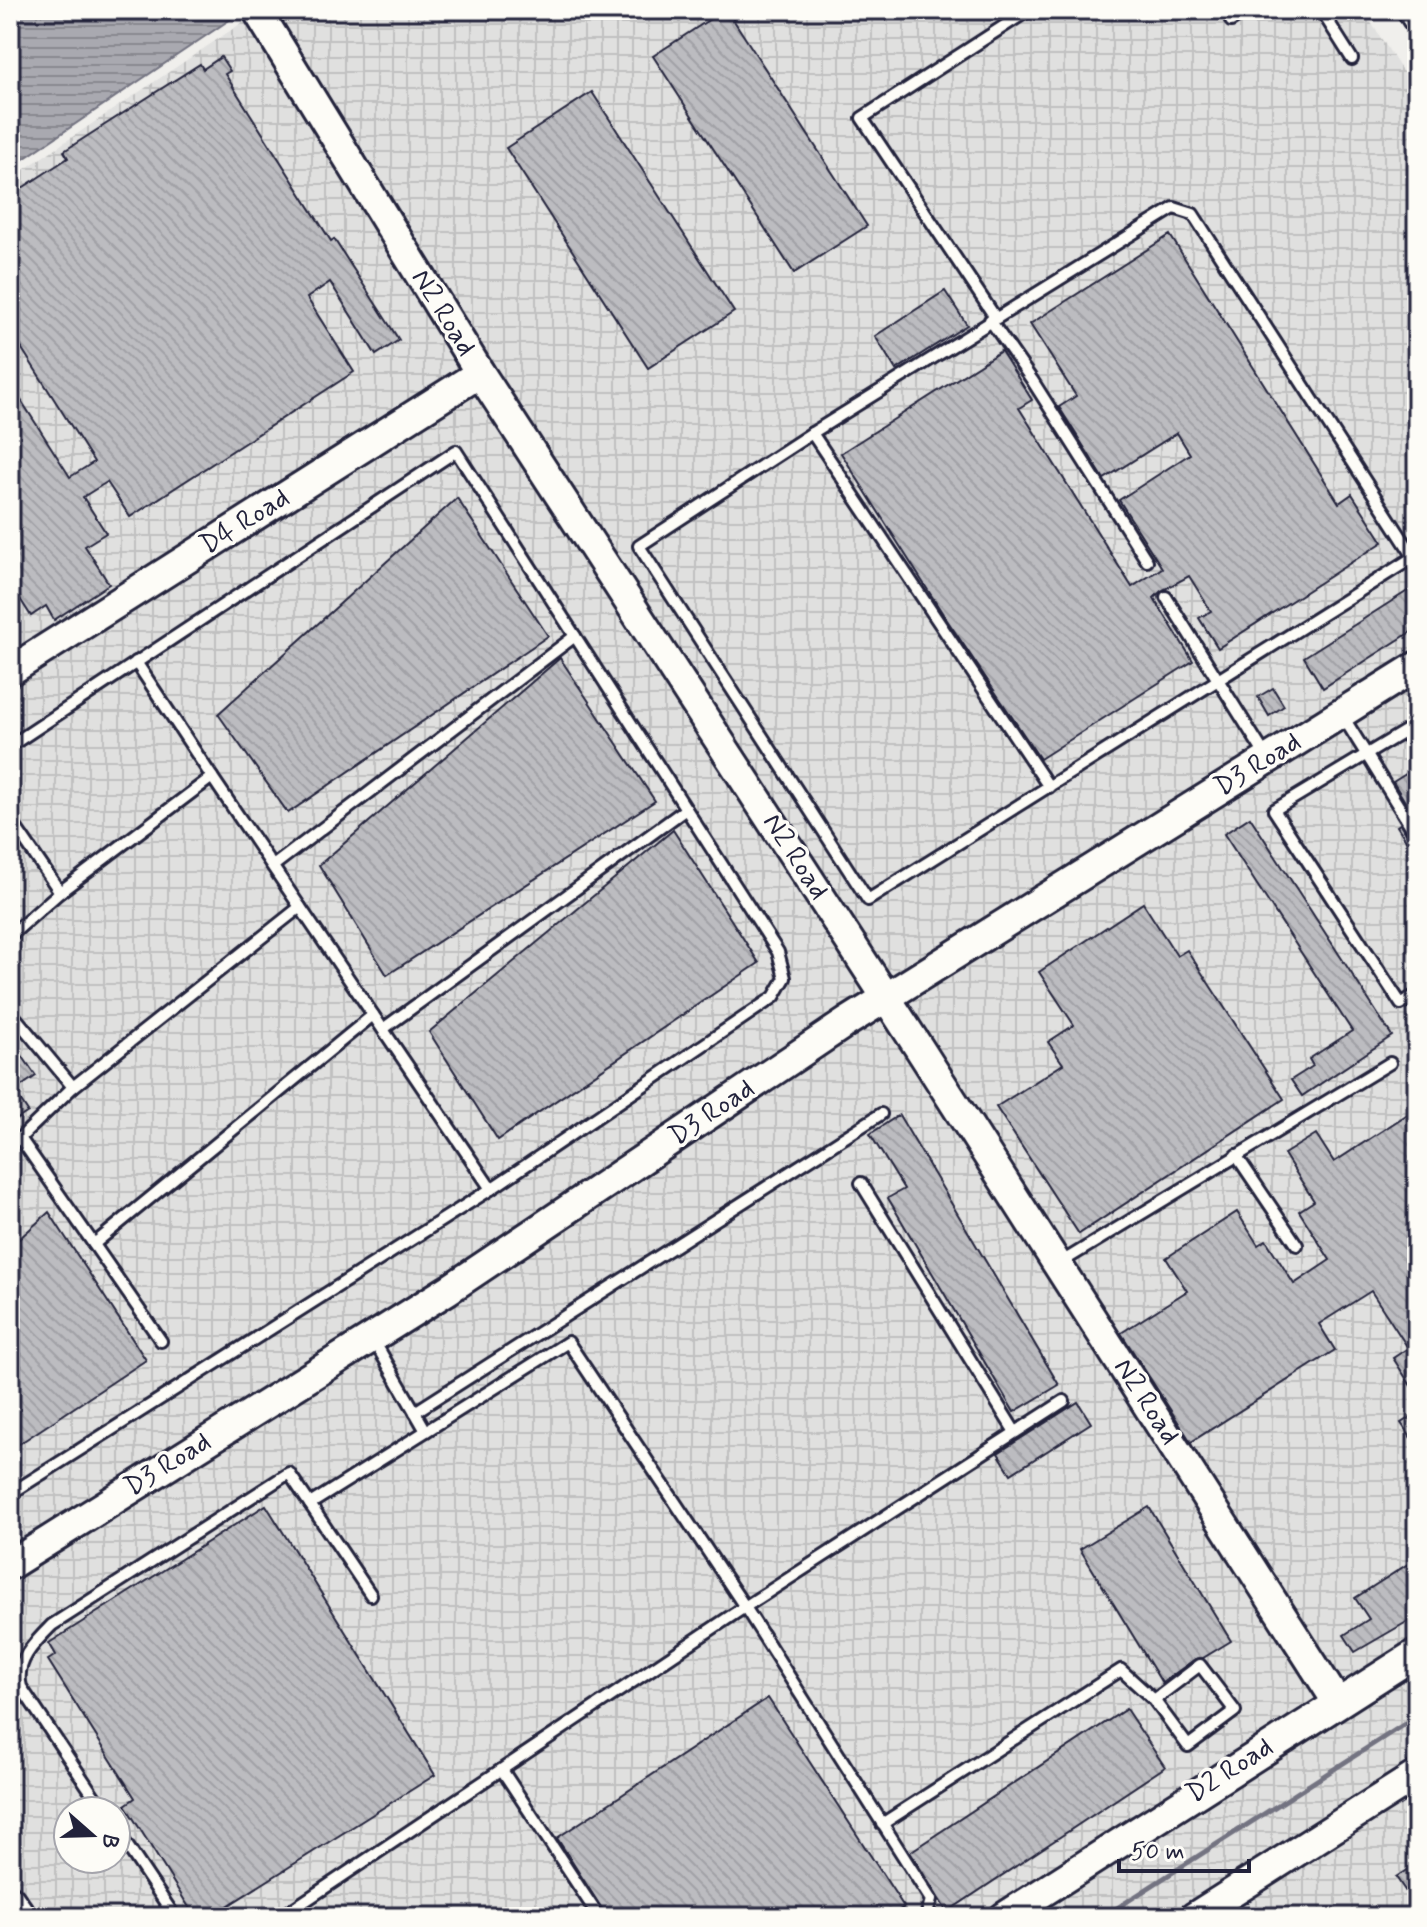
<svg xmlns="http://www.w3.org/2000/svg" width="1427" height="1927" viewBox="0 0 1427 1927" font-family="Mynerve,sans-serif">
  <defs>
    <pattern id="industrial-grid" width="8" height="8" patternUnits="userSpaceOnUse" patternTransform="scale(2)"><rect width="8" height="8" fill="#e0e0df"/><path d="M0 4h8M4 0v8" fill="none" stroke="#c0c0c0"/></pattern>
    <pattern id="water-rules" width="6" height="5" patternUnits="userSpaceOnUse" patternTransform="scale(2)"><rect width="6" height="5" fill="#a9a9b0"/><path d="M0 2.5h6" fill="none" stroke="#898990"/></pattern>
    <pattern id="building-back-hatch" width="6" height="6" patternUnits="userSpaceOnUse" patternTransform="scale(2)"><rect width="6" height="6" fill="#bcbcc0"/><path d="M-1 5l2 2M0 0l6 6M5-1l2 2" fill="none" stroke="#a1a1a6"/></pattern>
  </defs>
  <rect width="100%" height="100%" fill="#f0efec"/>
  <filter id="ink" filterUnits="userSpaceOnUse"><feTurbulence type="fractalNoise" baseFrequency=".0125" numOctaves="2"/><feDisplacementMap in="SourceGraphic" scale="16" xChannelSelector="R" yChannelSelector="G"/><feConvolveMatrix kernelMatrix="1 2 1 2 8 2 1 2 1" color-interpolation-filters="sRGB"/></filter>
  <g filter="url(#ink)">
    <path fill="url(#industrial-grid)" fill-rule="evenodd" d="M261,10H1363L1417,94V1917H10V179ZM68,1811H116V1859H68Z"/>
    <polygon fill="url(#water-rules)" stroke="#737381" stroke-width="2" points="10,10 244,10 10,168"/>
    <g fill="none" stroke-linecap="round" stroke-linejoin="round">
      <polyline stroke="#737381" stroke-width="5" points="1103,1917 1417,1716"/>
    </g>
    <g fill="url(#building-back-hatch)" stroke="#22223b" stroke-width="2">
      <polygon points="724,10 727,10 867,226 794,273 653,56"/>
      <polygon points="221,57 230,71 225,74 331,241 334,239 399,340 376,355 330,282 307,298 354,372 130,517 107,482 83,497 106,533 85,546 109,584 54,620 46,606 31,616 15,591 10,594 10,383 70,477 94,462 10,330 10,196 68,158 64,151 200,64 203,69"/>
      <polygon points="592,92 734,312 648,368 506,148"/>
      <polygon points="1170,235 1339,503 1352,494 1383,542 1218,648 1199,618 1211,611 1189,576 1161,591 1154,598 1193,661 1040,759 943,614 841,453 1001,351 1032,400 1019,408 1132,587 1162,568 1119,500 1190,454 1177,433 1104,479 1059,407 1076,396 1030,324"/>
      <polygon points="945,291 967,325 896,370 875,336"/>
      <polygon points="457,498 548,636 288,813 218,714"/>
      <polygon points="1417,585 1417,628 1323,688 1304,657"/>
      <polygon points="560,658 655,801 387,975 319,865"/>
      <polygon points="1273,688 1284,706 1269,716 1258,697"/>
      <polygon points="1417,767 1417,821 1393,782"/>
      <polygon points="1250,817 1392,1036 1302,1096 1291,1080 1313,1066 1309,1059 1352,1031 1224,834"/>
      <polygon points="1400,824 1411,841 1417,844 1417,857 1397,826"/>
      <polygon points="673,830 759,963 498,1140 429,1032"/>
      <polygon points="1143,903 1177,956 1187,950 1284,1099 1079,1234 996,1107 1063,1064 1048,1042 1074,1025 1039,972"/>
      <polygon points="10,1038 36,1076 14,1091 28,1112 10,1124"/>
      <polygon points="1417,1108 1417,1395 1393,1358 1408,1348 1371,1291 1319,1324 1335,1350 1191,1442 1121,1333 1187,1291 1166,1258 1237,1212 1258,1245 1266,1240 1294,1284 1330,1260 1299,1211 1314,1201 1284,1154 1316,1134 1334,1162"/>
      <polygon points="899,1115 1059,1385 1014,1412 888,1198 904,1189 870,1134"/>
      <polygon points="49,1212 146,1360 10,1450 10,1247"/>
      <polygon points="1078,1402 1091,1423 1011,1474 998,1453"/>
      <polygon points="1417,1413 1417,1447 1401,1423"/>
      <polygon points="266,1505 435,1775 210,1917 195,1917 125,1805 135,1798 48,1660 56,1655 49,1643"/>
      <polygon points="1149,1507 1231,1641 1203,1658 1195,1659 1162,1683 1080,1549"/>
      <polygon points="1408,1564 1417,1578 1417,1616 1355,1652 1344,1635 1369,1619 1355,1598"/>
      <polygon points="768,1698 904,1907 890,1917 607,1917 557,1838"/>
      <polygon points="1126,1709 1165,1767 947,1912 910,1852"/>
      <polygon points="1417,1863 1417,1908 1396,1877"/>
    </g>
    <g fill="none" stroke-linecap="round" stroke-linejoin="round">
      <defs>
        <g id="lane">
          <polyline points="1321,10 1352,59"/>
          <polyline points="1231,21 1248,10"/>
          <polyline points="995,317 862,118 1029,10"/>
          <polyline points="990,320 1032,380 1147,561"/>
          <polyline points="812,433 639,546 868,900 1417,555"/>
          <polyline points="1166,597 1267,758"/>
          <polyline points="136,662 212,777"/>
          <polyline points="1342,715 1417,836"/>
          <polyline points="1417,724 1274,810 1401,1004 1417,994"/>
          <polyline points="10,746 456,451 778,952 785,978 774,997 491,1189 212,777 60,892 10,819"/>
          <polyline points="1049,787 812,433 1174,208 1193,214 1414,557"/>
          <polyline points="273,866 575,636"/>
          <polyline points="10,936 60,892"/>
          <polyline points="10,1011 73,1087 300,907"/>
          <polyline points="383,1029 686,809"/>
          <polyline points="20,1138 161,1341"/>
          <polyline points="10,1144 20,1138 73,1087"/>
          <polyline points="1236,1155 1297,1245"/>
          <polyline points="861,1183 1015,1432"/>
          <polyline points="94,1244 373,1015"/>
          <polyline points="1060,1263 1390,1063"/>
          <polyline points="373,1339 426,1431"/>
          <polyline points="415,1412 881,1114"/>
          <polyline points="10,1494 491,1189"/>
          <polyline points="310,1504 568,1342 745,1607 931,1900 926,1917"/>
          <polyline points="502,1770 599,1917"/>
          <path d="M104,1811L21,1687C14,1662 35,1642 52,1625L289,1473L371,1595"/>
          <polyline points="882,1824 1121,1670 1154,1700 1188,1746 1235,1711 1200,1665 1154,1700"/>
          <polyline points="116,1829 175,1917"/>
          <polyline points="281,1917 737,1612 1064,1401"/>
        </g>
        <g id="secondary">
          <polyline points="257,10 480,373 919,1048 1337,1702"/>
          <polyline points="1412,10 1417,18"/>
          <polyline points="10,671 480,373"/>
          <polyline points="10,1565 448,1290 847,1022 1417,666"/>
          <polyline points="10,1900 22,1917"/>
          <polyline points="1004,1917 1417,1653"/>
          <polyline points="1194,1917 1417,1775"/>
        </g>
      </defs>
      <use href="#lane" stroke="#22223b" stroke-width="16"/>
      <use href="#secondary" stroke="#22223b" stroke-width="34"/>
      <use href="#lane" stroke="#fdfcf7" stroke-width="10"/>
      <use href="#secondary" stroke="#fdfcf7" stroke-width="28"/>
    </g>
  </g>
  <g text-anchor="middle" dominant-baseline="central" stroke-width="7" stroke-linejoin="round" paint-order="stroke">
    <g font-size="28" fill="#22223b" stroke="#fdfcf7">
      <text transform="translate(443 313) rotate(58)">N2 Road</text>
      <text transform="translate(245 522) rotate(-32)">D4 Road</text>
      <text transform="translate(1258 765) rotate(-32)">D3 Road</text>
      <text transform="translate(795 857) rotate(57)">N2 Road</text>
      <text transform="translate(712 1113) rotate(-34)">D3 Road</text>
      <text transform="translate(1146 1402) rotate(57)">N2 Road</text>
      <text transform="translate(168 1465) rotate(-32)">D3 Road</text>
      <text transform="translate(1230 1771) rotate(-33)">D2 Road</text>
    </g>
  </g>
  <rect width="1427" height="1927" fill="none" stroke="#fdfcf7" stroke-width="40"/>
  <rect x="20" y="20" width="1387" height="1887" fill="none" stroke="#22223b" stroke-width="3" filter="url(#ink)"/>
  <g transform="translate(92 1835) rotate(110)"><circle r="38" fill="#fdfcf7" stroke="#a5a5ac" stroke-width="2"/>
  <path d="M0-6L14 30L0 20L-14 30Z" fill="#22223b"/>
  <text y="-12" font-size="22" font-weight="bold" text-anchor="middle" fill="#22223b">B</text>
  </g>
  <path d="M1119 1859v12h130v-12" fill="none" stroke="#22223b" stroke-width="4"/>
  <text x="1131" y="1859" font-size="24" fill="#22223b" stroke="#fdfcf7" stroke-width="6" paint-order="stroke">50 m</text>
</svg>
